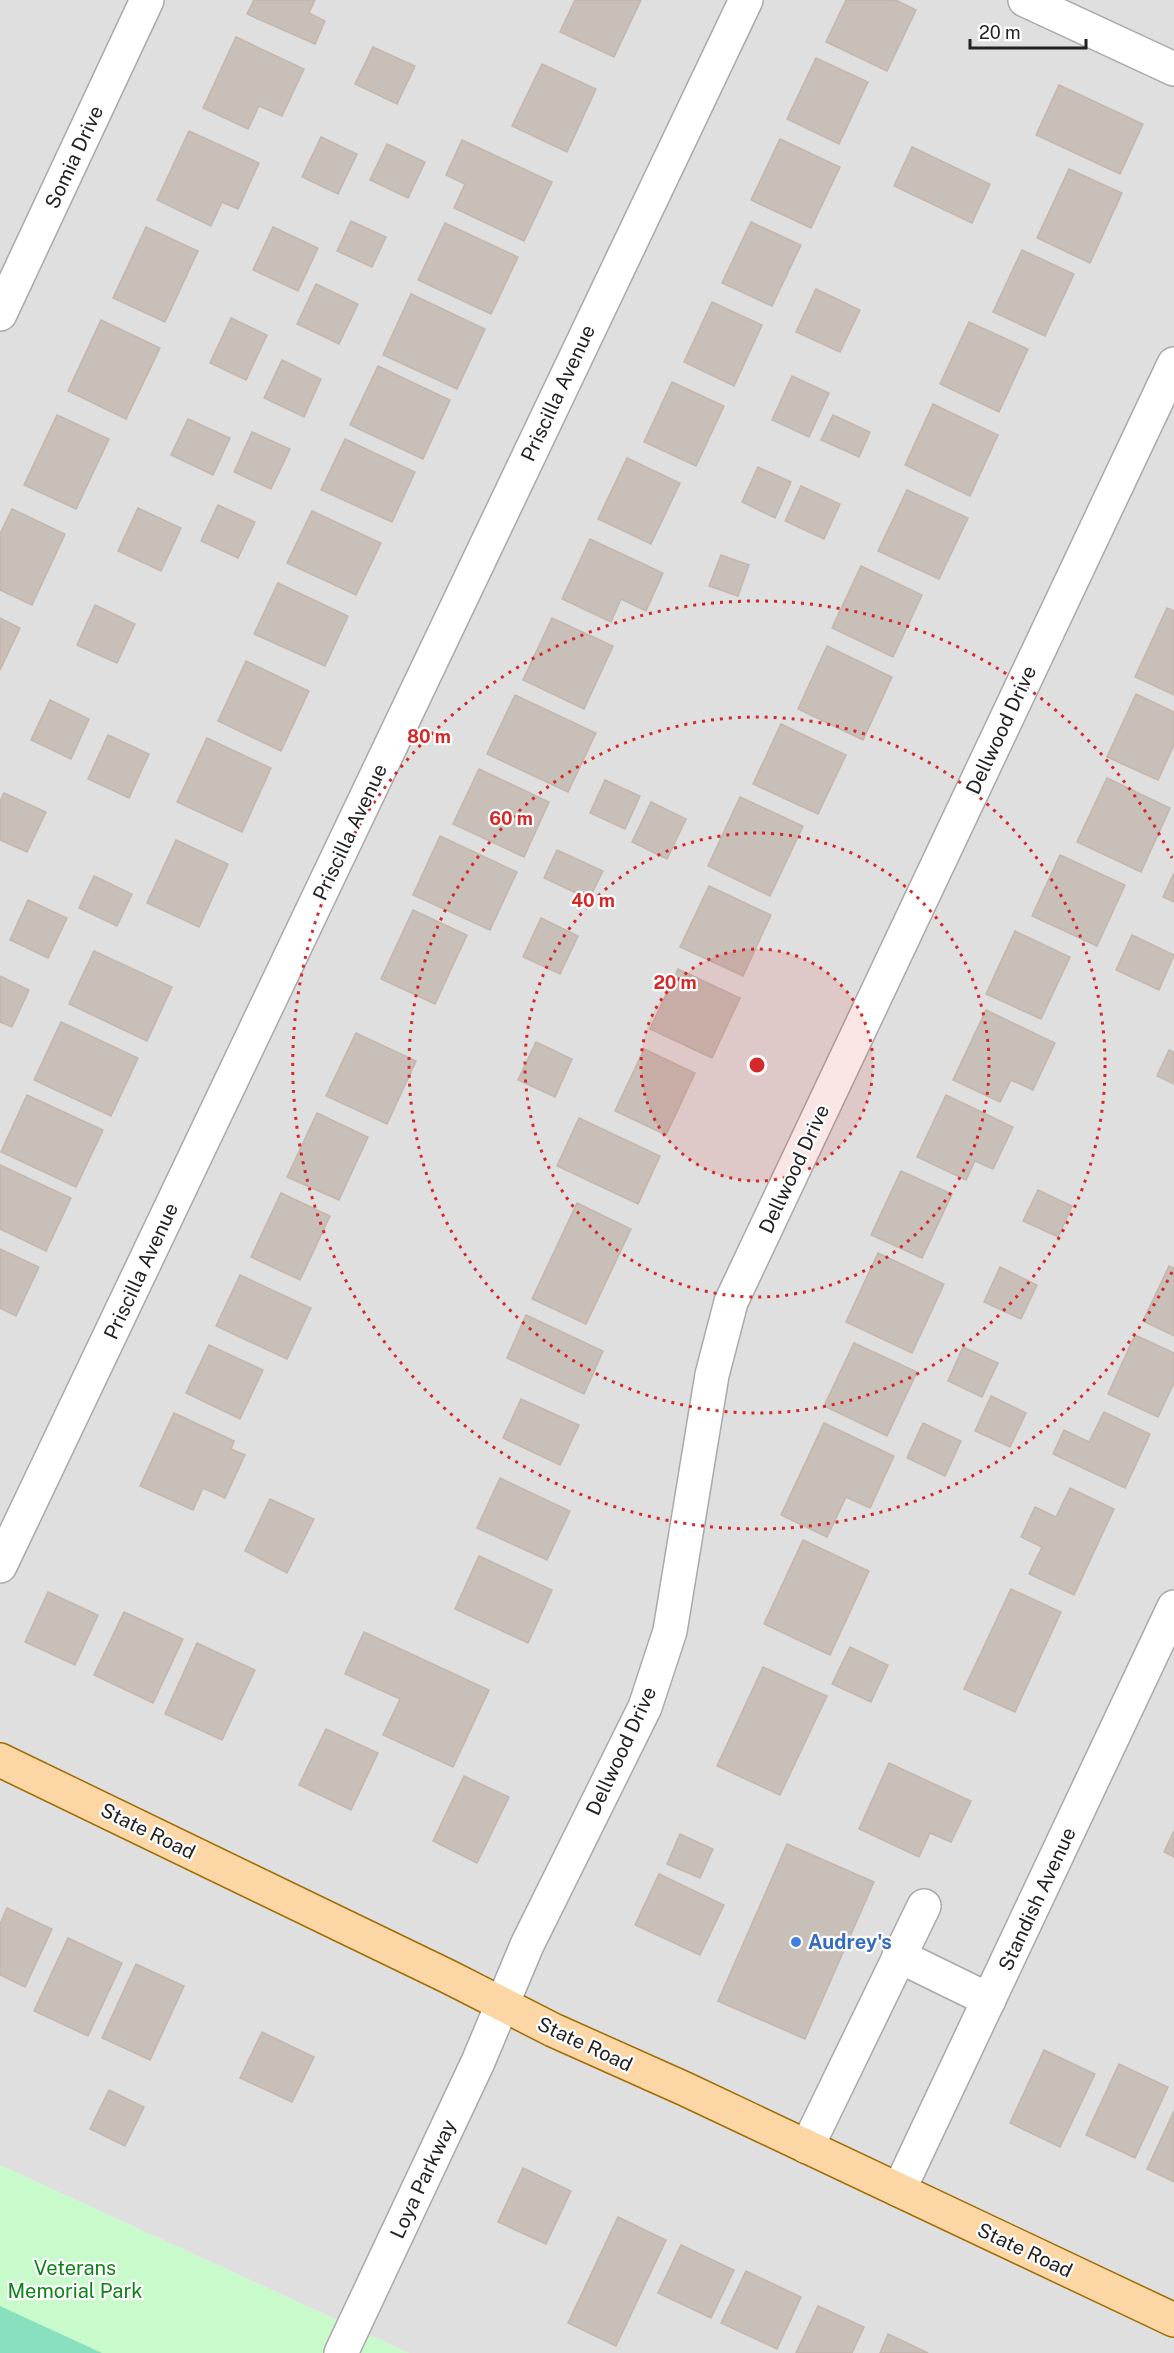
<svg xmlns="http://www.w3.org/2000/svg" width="1174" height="2353" viewBox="0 0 1174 2353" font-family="'Public Sans',sans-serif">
  <rect width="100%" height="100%" fill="#f2efe9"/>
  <polygon fill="#e0dfdf" points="0,0 1174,0 1174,2353 409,2353 0,2165"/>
  <polygon fill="#c8facc" points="0,2165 409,2353 0,2353"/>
  <polygon fill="#88e0be" points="0,2306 102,2353 0,2353"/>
  <g fill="#c7bfb8" stroke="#c4b6ab" stroke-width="1.5">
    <polygon points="254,0 315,0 309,13 325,21 315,44 247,14"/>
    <polygon points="575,0 641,0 614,57 560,32"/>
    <polygon points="846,0 896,0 916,10 887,71 826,42"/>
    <polygon points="236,37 304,69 282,116 259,106 248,129 203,108"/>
    <polygon points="373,47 415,66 397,104 355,84"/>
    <polygon points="816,58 868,82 839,144 787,119"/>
    <polygon points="542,64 596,89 567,152 512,126"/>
    <polygon points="1059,85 1143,124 1120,174 1036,135"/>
    <polygon points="189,131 259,163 238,209 222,202 211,226 157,200"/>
    <polygon points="321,137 357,154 338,194 302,177"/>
    <polygon points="780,139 840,167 811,228 751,200"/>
    <polygon points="462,140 552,182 524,241 454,208 465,184 446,175"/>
    <polygon points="387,144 425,162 408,198 370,180"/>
    <polygon points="912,147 990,184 972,223 894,186"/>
    <polygon points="1069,169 1122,193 1090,263 1037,238"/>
    <polygon points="351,221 386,237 372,267 337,251"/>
    <polygon points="751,222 801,245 772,306 722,283"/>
    <polygon points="445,223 518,257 491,314 418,280"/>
    <polygon points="146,227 198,251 165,322 113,298"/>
    <polygon points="273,227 318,248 298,291 253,270"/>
    <polygon points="1022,250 1074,274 1045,336 993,312"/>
    <polygon points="316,284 358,304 339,344 297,324"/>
    <polygon points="816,289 860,310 840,352 796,332"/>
    <polygon points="411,294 485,329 457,389 383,355"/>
    <polygon points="712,302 762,325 734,386 684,362"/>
    <polygon points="231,318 267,335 246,380 210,363"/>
    <polygon points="101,320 160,348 126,419 68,391"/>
    <polygon points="969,322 1028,349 999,412 940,384"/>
    <polygon points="282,360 321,379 304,417 264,398"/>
    <polygon points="378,366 450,400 423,459 350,425"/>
    <polygon points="792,376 829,393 809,437 772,420"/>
    <polygon points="672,382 724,406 696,466 644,442"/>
    <polygon points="933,404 998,435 970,496 905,465"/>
    <polygon points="57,415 109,439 76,509 24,485"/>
    <polygon points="833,415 870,432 859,457 821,440"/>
    <polygon points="188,419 230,438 213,475 171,455"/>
    <polygon points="252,432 290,449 271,489 234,472"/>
    <polygon points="345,439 415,472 392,522 321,490"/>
    <polygon points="627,458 680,483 651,544 598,519"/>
    <polygon points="758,467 791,482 775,518 742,502"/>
    <polygon points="801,486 840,504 824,539 785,521"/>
    <polygon points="907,490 968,518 939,579 878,551"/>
    <polygon points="218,505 255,522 238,558 201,541"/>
    <polygon points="138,508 181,528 161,571 118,551"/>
    <polygon points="12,509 65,534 32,605 0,590 0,534"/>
    <polygon points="312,511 381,543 356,595 287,563"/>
    <polygon points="590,539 663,573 646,611 621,599 611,622 562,599"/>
    <polygon points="721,555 749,565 738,596 709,586"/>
    <polygon points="861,566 922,595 893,657 832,628"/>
    <polygon points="278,583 348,616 325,666 254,634"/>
    <polygon points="95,605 135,624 117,663 77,645"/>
    <polygon points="1167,608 1174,611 1174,695 1135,677"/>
    <polygon points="0,618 20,628 0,670"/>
    <polygon points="552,618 613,646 584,709 523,680"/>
    <polygon points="827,646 892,677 863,740 798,709"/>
    <polygon points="246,661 309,691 281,751 218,721"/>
    <polygon points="1136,694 1174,712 1174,745 1158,780 1107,757"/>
    <polygon points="515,695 596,733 568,792 487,754"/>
    <polygon points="50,700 89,719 71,759 31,740"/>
    <polygon points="781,724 846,755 818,814 753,784"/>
    <polygon points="108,735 149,754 129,798 88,779"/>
    <polygon points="207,738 271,768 242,832 177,802"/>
    <polygon points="479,769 549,802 524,857 453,824"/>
    <polygon points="1107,778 1170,808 1141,872 1077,842"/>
    <polygon points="605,780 640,796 625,829 590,813"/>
    <polygon points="4,793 46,812 27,852 0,840 0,801"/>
    <polygon points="740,797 803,826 770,896 708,866"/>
    <polygon points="651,802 686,819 667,859 632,842"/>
    <polygon points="440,836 517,872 490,930 413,895"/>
    <polygon points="176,840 228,864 199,927 147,903"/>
    <polygon points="557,850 603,871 589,899 544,878"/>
    <polygon points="1060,855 1125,885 1097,946 1032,916"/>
    <polygon points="1174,873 1174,902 1163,897"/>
    <polygon points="94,876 132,894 117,926 79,908"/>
    <polygon points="709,886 771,915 743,976 680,947"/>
    <polygon points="28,900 67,918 48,958 10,940"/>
    <polygon points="413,910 467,935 435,1004 381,979"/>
    <polygon points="541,918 578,936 560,974 523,957"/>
    <polygon points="1015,931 1070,957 1041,1019 986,994"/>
    <polygon points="1132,935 1174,955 1159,990 1116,970"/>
    <polygon points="94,951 172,987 147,1041 69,1004"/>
    <polygon points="678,969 740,998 712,1058 650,1029"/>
    <polygon points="0,976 29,990 12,1027 0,1022"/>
    <polygon points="986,1010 1055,1043 1033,1090 1011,1080 1000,1102 953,1080"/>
    <polygon points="61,1022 138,1058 111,1116 34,1080"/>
    <polygon points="356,1033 416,1061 387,1124 326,1096"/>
    <polygon points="536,1042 572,1059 555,1097 518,1080"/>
    <polygon points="644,1049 695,1073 666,1135 615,1111"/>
    <polygon points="1169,1050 1174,1052 1174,1084 1157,1076"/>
    <polygon points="27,1095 103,1130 76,1187 1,1152"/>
    <polygon points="946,1095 1013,1127 993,1169 975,1161 966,1180 917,1157"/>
    <polygon points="317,1113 368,1137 339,1200 287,1177"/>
    <polygon points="579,1118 660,1156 638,1204 557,1166"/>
    <polygon points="0,1165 71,1198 46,1251 0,1229"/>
    <polygon points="901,1171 952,1194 922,1258 871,1235"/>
    <polygon points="1038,1190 1072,1206 1058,1237 1023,1221"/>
    <polygon points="281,1193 330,1216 300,1280 251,1257"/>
    <polygon points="577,1203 631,1229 586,1324 532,1299"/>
    <polygon points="0,1249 39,1267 16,1316 0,1308"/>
    <polygon points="878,1253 944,1284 912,1353 846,1322"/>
    <polygon points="1169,1266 1174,1268 1174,1336 1143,1321"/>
    <polygon points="1000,1267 1037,1285 1021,1319 984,1302"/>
    <polygon points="240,1275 311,1308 287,1359 216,1326"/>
    <polygon points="526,1315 603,1351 584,1394 507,1358"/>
    <polygon points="1135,1335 1174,1353 1174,1383 1158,1417 1108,1394"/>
    <polygon points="854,1343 917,1372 887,1436 824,1406"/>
    <polygon points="209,1345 263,1370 240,1419 186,1393"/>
    <polygon points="963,1347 998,1363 982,1397 948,1381"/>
    <polygon points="991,1396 1026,1413 1010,1447 975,1431"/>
    <polygon points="521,1399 579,1425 560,1465 503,1438"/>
    <polygon points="1104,1412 1150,1434 1125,1488 1053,1454 1064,1430 1089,1442"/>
    <polygon points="174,1413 234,1441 231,1449 245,1455 225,1498 203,1488 193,1510 140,1486"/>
    <polygon points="824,1423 894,1456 870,1508 846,1497 827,1537 781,1515"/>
    <polygon points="923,1423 961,1441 945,1476 907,1458"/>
    <polygon points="500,1478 570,1511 547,1560 477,1528"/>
    <polygon points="1070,1488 1114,1509 1074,1595 1029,1574 1042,1547 1021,1537 1035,1507 1056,1517"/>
    <polygon points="270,1499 314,1519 287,1573 245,1551"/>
    <polygon points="803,1540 869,1571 830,1655 764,1624"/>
    <polygon points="479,1556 552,1590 528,1643 455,1609"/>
    <polygon points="1011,1589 1061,1612 1015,1712 964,1689"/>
    <polygon points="48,1592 98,1615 75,1665 25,1642"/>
    <polygon points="124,1612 183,1639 153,1703 94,1675"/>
    <polygon points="364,1632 489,1690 453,1767 383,1735 400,1699 345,1674"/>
    <polygon points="197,1643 255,1670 222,1740 165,1714"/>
    <polygon points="850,1647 888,1665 871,1702 832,1684"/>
    <polygon points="763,1667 827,1696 780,1795 717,1766"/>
    <polygon points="326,1729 378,1753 351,1810 299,1785"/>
    <polygon points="889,1763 971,1801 951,1842 930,1833 919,1857 859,1829"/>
    <polygon points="464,1776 509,1797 477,1863 433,1841"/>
    <polygon points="1174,1831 1174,1857 1164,1852"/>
    <polygon points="680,1834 713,1849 700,1878 667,1864"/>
    <polygon points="787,1844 874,1882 805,2039 718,2001"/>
    <polygon points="659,1874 724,1905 700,1955 635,1925"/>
    <polygon points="7,1908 52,1929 25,1987 0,1975 0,1924"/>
    <polygon points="68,1938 122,1963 88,2036 34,2011"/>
    <polygon points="136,1964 184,1986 150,2060 102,2038"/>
    <polygon points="262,2032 314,2057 292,2102 240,2078"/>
    <polygon points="1044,2050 1095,2074 1060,2147 1010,2123"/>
    <polygon points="1119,2064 1168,2087 1135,2158 1086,2135"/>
    <polygon points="109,2090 144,2107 125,2146 90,2129"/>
    <polygon points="1174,2111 1174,2182 1147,2169"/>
    <polygon points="523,2168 571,2191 546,2244 498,2222"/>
    <polygon points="618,2217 666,2240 616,2346 568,2323"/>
    <polygon points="681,2245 734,2270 711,2318 658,2293"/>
    <polygon points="746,2271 801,2297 777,2349 721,2323"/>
    <polygon points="818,2306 864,2327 852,2353 796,2353"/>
    <polygon points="888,2334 928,2353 880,2353"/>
  </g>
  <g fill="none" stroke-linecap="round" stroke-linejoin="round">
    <defs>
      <g id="minor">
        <polyline points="1025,0 1174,69"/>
        <polyline points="0,314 147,0"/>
        <polyline points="0,1566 746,0"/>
        <polyline points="899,1956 989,2000"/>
        <polyline points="807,2147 924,1906"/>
        <polyline points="899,2190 1174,1607"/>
        <polyline points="341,2353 478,2062 527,1945 645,1707 670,1631 712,1375 731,1302 1174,364"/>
      </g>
      <polyline id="major" points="0,1760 449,1977 553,2030 685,2089 1174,2320"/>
    </defs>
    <use href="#minor" stroke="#a9a9a9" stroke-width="36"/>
    <use href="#major" stroke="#a06b00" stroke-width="36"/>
    <use href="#minor" stroke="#fff" stroke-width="33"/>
    <use href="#major" stroke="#fcd6a4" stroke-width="33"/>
  </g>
  <circle cx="757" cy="1065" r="116" fill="#d62828" fill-opacity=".12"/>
  <g fill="none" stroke="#d62828" stroke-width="3" stroke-dasharray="3 6">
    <circle cx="757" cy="1065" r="116"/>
    <circle cx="757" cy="1065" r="232"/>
    <circle cx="757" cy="1065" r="348"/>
    <path d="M1172 1272A464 464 0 1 1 1172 858"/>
  </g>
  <circle fill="#3f7fe0" stroke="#fff" stroke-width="2" cx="796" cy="1942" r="6"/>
  <g text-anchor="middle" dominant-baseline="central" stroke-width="4.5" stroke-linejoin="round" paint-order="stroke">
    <g font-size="20" fill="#222" stroke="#fff">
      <text transform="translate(74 157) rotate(-65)">Somia Drive</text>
      <text transform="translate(558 393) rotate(-65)">Priscilla Avenue</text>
      <text transform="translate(1001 730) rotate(-65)">Dellwood Drive</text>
      <text transform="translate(350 832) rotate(-65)">Priscilla Avenue</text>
      <text transform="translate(794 1169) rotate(-65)">Dellwood Drive</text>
      <text transform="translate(141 1271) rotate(-65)">Priscilla Avenue</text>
      <text transform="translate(621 1751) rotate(-65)">Dellwood Drive</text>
      <text transform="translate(148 1831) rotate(26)">State Road</text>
      <text transform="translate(1037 1899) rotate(-65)">Standish Avenue</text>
      <text transform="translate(585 2044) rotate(25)">State Road</text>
      <text transform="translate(423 2179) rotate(-65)">Loya Parkway</text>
      <text transform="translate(1025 2250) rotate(25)">State Road</text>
    </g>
    <g font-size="20" font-weight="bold" fill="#366cbe" stroke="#fff" text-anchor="start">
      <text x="808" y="1942">Audrey's</text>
    </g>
    <g font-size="20" fill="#0c8416" stroke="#fff">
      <text x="75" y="2268">Veterans<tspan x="75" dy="23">Memorial Park</tspan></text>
    </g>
  </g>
  <circle cx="757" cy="1065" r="9" fill="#d62828" stroke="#fff" stroke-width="3"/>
  <g font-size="18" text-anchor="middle" font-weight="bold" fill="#d62828" stroke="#fff" stroke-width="4.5" stroke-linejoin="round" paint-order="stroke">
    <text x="429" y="743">80 m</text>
    <text x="511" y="825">60 m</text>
    <text x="593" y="907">40 m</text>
    <text x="675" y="989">20 m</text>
  </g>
  <path d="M970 39v9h116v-9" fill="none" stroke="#222222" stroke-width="3"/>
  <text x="979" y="39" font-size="18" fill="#222222" stroke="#ffffff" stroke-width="4.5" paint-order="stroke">20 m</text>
</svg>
